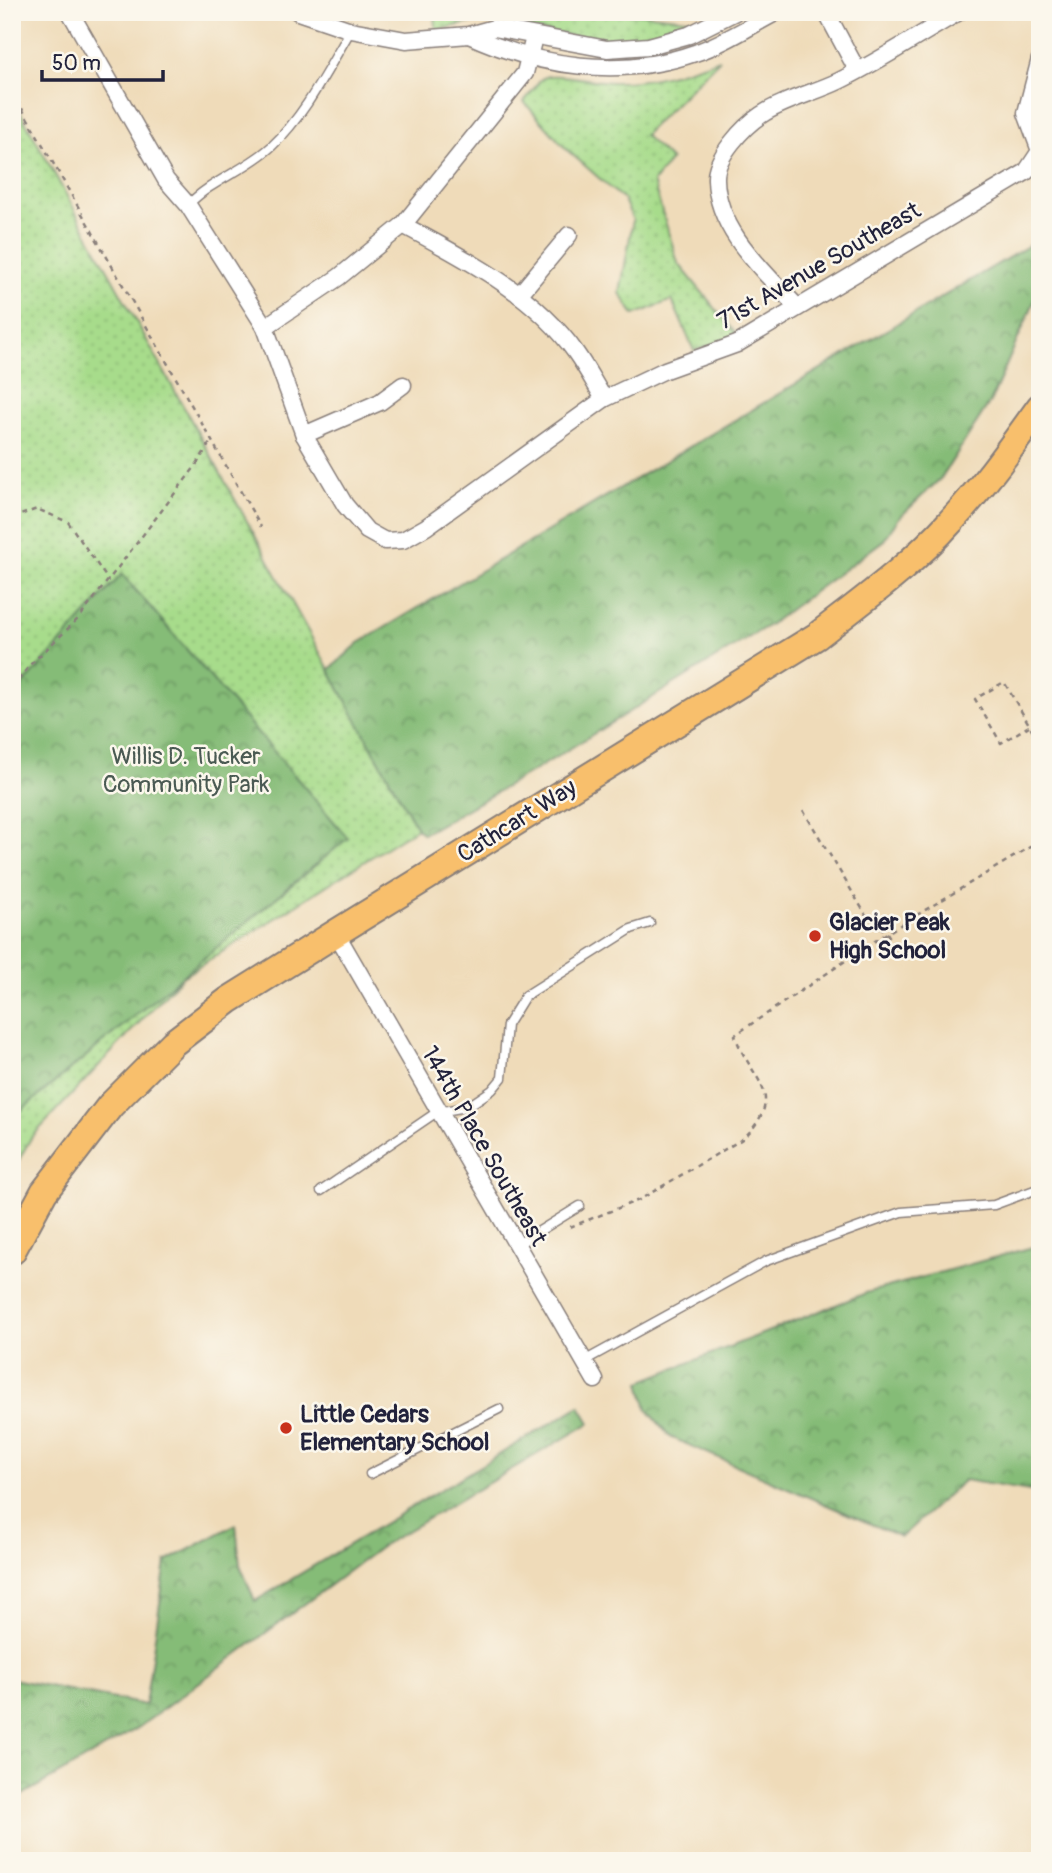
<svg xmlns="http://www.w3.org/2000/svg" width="1052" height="1873" viewBox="0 0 1052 1873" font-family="Pangolin,sans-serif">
  <defs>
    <pattern id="green-dots" width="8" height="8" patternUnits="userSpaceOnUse" patternTransform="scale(1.75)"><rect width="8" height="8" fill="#a7dc8b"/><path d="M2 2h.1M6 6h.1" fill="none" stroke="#8fbc79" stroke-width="1.8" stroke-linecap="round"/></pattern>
    <pattern id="forest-crowns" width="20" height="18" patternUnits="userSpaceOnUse" patternTransform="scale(1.75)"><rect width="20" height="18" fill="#85bc77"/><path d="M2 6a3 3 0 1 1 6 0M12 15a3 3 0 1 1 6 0" fill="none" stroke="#6c9863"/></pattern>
  </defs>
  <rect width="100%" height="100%" fill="#fbf7ec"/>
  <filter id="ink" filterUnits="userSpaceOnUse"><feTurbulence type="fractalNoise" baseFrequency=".0143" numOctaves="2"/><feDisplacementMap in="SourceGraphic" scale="14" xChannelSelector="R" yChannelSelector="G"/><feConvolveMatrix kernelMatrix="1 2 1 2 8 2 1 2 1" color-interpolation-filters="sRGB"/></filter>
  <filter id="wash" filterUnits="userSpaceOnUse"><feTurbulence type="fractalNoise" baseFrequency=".00686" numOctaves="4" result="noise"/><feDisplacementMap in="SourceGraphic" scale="28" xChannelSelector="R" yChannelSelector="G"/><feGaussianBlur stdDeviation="1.57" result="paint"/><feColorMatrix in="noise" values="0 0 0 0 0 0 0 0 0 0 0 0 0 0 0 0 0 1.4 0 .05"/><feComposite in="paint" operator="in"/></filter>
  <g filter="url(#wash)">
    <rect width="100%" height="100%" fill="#efdbb9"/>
    <g fill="url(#green-dots)" stroke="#647f63" stroke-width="2">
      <polygon points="435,12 642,14 706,21 681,31 641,40 610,42 479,21 436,30"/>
      <path d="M720,59L644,135L671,160L653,182L678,263L738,336L694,351L672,300L634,315L620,293L633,220L624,200L566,149L524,102L541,79L548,76C569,74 592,82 613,82C650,83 685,71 720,59Z"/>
      <polygon points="12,97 417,828 181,978 31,1138 12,1172"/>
    </g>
    <g fill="url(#forest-crowns)" stroke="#546f59" stroke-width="2">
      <polygon points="1040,239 1038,293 991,400 941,478 899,518 884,540 769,625 537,769 423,834 417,828 329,670 359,643"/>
      <polygon points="122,574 348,838 12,1118 12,714 22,686"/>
      <polygon points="1040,1245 1040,1483 1030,1491 964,1480 901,1537 670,1437 647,1409 640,1382 866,1293"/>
      <polygon points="580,1406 590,1423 385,1544 138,1728 12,1801 12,1679 145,1705 166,1562 236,1524 240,1565 255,1601"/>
    </g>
  </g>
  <g filter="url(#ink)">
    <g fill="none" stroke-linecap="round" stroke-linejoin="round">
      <defs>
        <g id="service">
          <path d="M188,205C212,180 246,170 272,146C306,114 327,70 351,30"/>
          <polyline points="321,1191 437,1112 467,1107 492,1090 502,1078 507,1025 525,996 631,929 650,923"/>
          <polyline points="515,1246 580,1206"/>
          <polyline points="584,1361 766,1261 901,1212 994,1205 1040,1188"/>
          <polyline points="370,1474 499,1409"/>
        </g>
        <g id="minor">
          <polyline points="70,12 166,180 188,205 265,327 304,435 345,505 367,531 385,541 403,540 426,527 604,399 665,370 737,344 1026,172 1040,151 1026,113 1040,59"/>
          <polyline points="298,12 351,30 406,40 469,35 494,28 607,49 649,46 689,35 735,12"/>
          <polyline points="826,12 857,70"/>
          <path d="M469,35C539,67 621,79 695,53C723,44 750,26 777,12"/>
          <path d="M403,225C466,259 534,293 576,353C586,367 595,384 604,399"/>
          <polyline points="519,295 569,235"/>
          <path d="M797,307C765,272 717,231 716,179C715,157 743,127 761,115C783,100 814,93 839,81C880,61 919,35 959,12"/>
          <polyline points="265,327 339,277 403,225 525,73 534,37"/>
          <polyline points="304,435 380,402 403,385"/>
          <polyline points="336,933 595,1380"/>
        </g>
        <path id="primary" d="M12,1251L44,1192L110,1106L173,1043L229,1000L336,933L817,636C863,600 912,565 951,521C984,486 1012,446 1040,407"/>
      </defs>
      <use href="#service" stroke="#887e7a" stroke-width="11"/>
      <use href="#minor" stroke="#887e7a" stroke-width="19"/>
      <use href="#primary" stroke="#887e7a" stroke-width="30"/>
      <g stroke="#887e7a" stroke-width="2.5" stroke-dasharray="5 5" stroke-linecap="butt">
        <polyline points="12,91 261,527"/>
        <polyline points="12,518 37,509 68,522 108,580"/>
        <polyline points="12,688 31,664 80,617 195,467 210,443"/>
        <polyline points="1029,726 1001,743 975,699 1004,682 1040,743"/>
        <polyline points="803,810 866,915 887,933 897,950"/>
        <polyline points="12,1184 21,1190"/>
        <path d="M570,1227L639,1200L744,1138C789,1092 750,1081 735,1035L887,933L1040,841"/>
      </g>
      <use href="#service" stroke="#fff" stroke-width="8"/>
      <use href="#minor" stroke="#fff" stroke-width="16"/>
      <use href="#primary" stroke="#f8bf6c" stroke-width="26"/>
    </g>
  </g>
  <g fill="#c8321e" stroke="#fbf7ec" stroke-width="2.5">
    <circle cx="815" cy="936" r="7"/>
    <circle cx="286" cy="1428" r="7"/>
  </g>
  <g text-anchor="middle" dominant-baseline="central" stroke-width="5" stroke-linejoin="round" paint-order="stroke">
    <g font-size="24" fill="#22223b" stroke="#fbf7ec">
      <text transform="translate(819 266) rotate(-30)">71st Avenue Southeast</text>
      <text transform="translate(517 821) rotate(-32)">Cathcart Way</text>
      <text transform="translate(484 1146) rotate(60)">144th Place Southeast</text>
    </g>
    <g font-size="24" fill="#4a5a53" stroke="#fbf7ec">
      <text x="186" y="756">Willis D. Tucker<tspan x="186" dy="28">Community Park</tspan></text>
    </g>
    <g font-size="24" font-weight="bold" fill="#22223b" stroke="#fbf7ec" text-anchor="start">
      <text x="829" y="922">Glacier Peak<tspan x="829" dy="28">High School</tspan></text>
      <text x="300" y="1414">Little Cedars<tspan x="300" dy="28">Elementary School</tspan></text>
    </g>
  </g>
  <rect width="1052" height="1873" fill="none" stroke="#fbf7ec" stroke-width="42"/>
  <path d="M42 70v10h121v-10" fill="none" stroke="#22223b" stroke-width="3.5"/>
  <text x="52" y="70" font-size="21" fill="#22223b" stroke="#fbf7ec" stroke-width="5" paint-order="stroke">50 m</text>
</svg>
